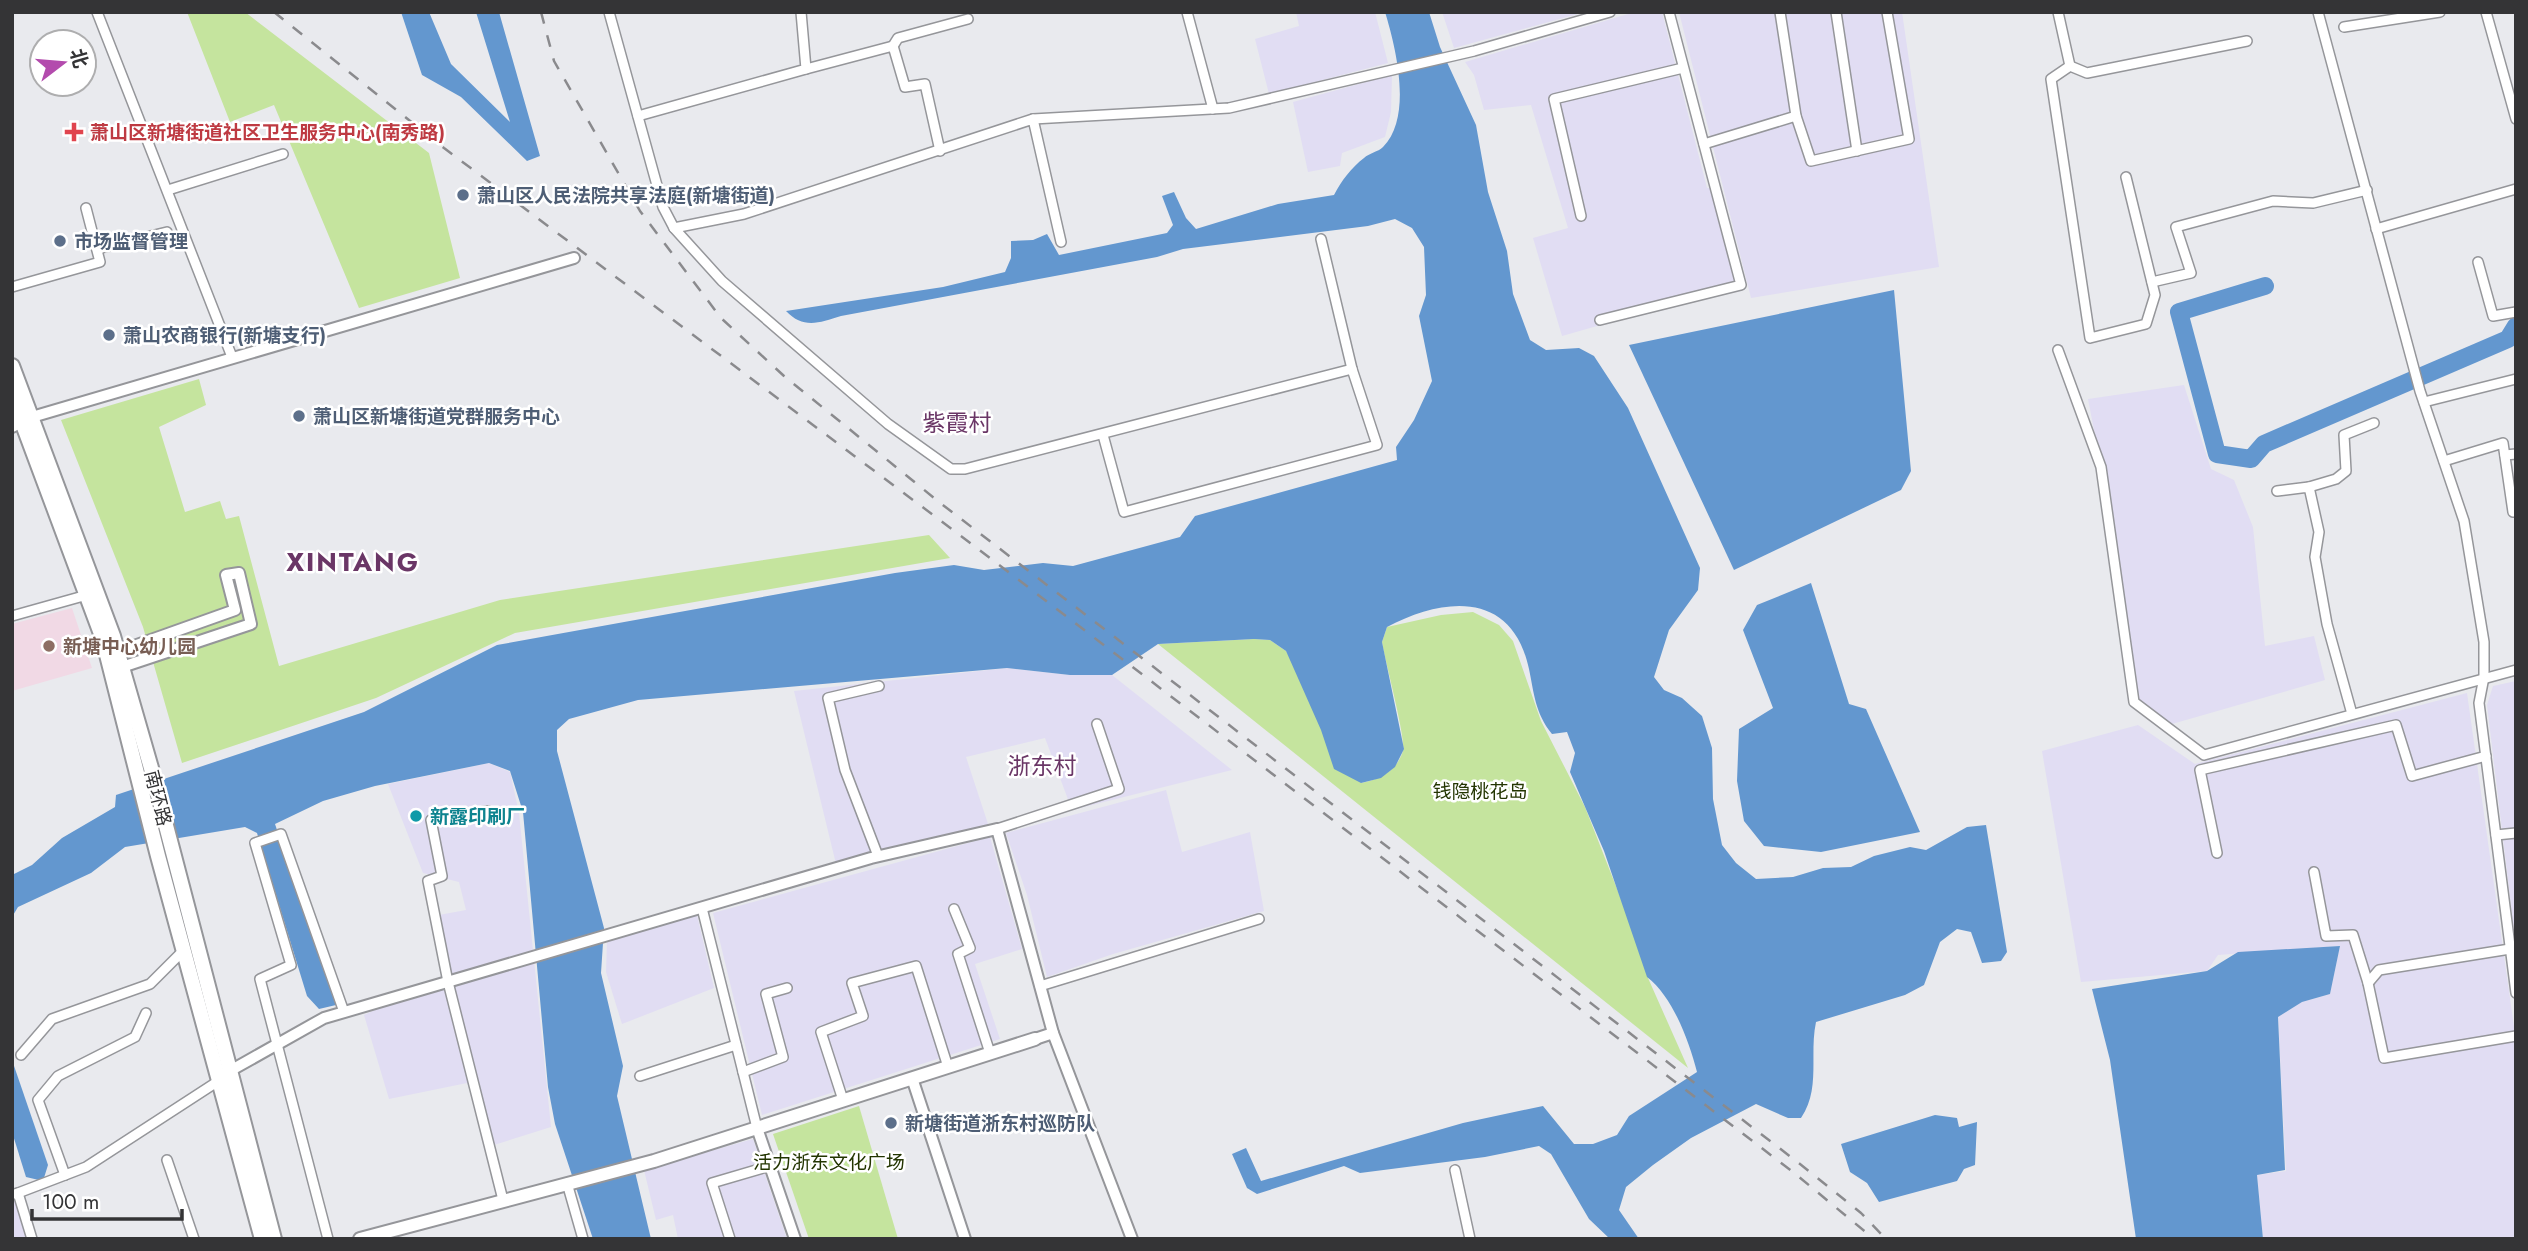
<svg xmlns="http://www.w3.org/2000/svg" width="2528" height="1251" viewBox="0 0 2528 1251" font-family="Jost,'Noto Sans SC',sans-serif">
  <rect width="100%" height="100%" fill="#e9eaee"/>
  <g fill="#e1ddf3">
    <polygon points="1296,12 1375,12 1388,63 1269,94 1255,39 1299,26"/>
    <polygon points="1442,12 1585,12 1454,48"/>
    <polygon points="1635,12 1662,12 1707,188 1715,187 1741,285 1562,336 1533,238 1568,228 1531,105 1484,110 1474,75 1465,62"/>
    <polygon points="1679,12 1902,12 1939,267 1751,298"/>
    <polygon points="1392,75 1391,112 1385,137 1342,153 1340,166 1308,172 1293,102"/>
    <polygon points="2184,385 2211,469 2234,480 2253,527 2265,646 2314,636 2325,680 2165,726 2134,702 2117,549 2088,399"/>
    <polygon points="1007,668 1070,675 1112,675 1232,770 1072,810 1045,738 966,757 990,830 836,864 794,691"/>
    <polygon points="2516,681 2516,947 2487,705 2493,686"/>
    <polygon points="2467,693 2516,1041 2516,1239 2263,1239 2257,1175 2286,1171 2278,1017 2302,1002 2330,994 2340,946 2218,955 2207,971 2081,982 2042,751 2138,725 2195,764"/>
    <polygon points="489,763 510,772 519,813 551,1127 494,1145 467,1083 389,1099 364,1015 451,975 439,915 466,910 459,882 423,873 388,784"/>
    <polygon points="1166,790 1182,852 1250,832 1264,911 1113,954 1047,977 1027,895 1006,833"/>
    <polygon points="990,837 1022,949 975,964 1000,1039 762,1115 713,913"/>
    <polygon points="697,915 714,988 622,1024 606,972 607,941"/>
    <polygon points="753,1139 787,1239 678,1239 673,1215 656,1220 644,1170"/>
    <polygon points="15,1201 27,1239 12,1239 12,1202"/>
  </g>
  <polygon fill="#f1d9e5" points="72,608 92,668 12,691 12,624"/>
  <g fill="#c5e49e">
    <polygon points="187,12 245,12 429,153 460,278 359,308 274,105 230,122"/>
    <polygon points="199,379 206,405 159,427 185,512 220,501 226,519 239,516 279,666 500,600 929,535 950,558 515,633 376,698 182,763 143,627 61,420"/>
    <path d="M1473,612L1499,625L1513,641L1541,721L1585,807L1630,922L1648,978L1688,1068L1158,644L1254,639L1270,640L1286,651L1361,783C1380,779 1396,772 1403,751C1406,738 1385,661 1382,642L1387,627L1441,615Z"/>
    <polygon points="859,1106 898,1239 809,1239 773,1134"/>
  </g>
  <g fill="#6397cf">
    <polygon points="401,12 429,12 451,64 510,122 476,12 499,12 540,156 527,161 461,97 422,75"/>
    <path d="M1385,12H1429L1440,47L1476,125L1488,192L1507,251L1513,294L1530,340L1546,350L1579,348L1594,356L1628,408L1700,568L1698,590L1669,630L1654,677L1664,690L1682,698L1702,716L1712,748L1713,799L1722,845L1736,863L1756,879L1793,877L1823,868L1851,867L1874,856L1910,847L1926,850L1967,827L1986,825L2007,952L2001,961L1982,963L1971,932L1957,929L1940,942L1924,985L1905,995L1816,1022C1809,1055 1821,1089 1801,1118H1788L1756,1104L1691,1138L1653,1165L1626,1187L1619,1210L1639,1239H1610L1589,1219L1551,1154L1539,1146L1485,1157L1360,1173L1344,1166L1257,1194L1247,1188L1232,1154L1246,1148L1261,1181L1463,1123L1543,1106L1574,1144H1593L1617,1135L1629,1116L1697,1072C1689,1041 1673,997 1647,977L1604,851L1570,772L1575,753L1567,732L1552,734C1535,713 1534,693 1529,669C1512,590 1444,597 1387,627L1382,642L1404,749L1395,767L1381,778L1361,783L1334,769L1321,730L1286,651L1270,640L1254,639L1158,644L1112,675H1070L1007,668L638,700L569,719L557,730V751L604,928L601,973L623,1066L617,1096L651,1239H593L555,1124L548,1087L523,812L510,771L489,763L375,786L323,801L275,824L336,1005L319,1009L307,996L257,833L245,827L125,847L91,873L18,907L12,917V875L32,865L62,838L115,807L116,795L364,712L497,645L895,573L954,565L984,570L1043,563L1073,566L1180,537L1195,516L1397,460L1396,447L1414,420L1432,381L1419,316L1426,295L1424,247L1412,228L1395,219L1368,226L1183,249L1157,257L841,316C819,323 803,329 786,311L943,287L1005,272L1011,258V241L1033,240L1047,234L1059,255L1167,233L1173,225L1162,196L1174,192L1186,218L1196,229L1278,204L1334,195C1342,180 1351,168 1364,158C1369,153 1378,152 1383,147C1413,117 1396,48 1385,12Z"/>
    <polygon points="1894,290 1911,471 1901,490 1734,570 1629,345"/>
    <polygon points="1811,583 1849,704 1866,709 1920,832 1821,852 1764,846 1744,821 1737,781 1739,729 1773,708 1743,630 1757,605"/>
    <polygon points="2340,946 2330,994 2302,1002 2278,1017 2285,1170 2257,1175 2263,1239 2136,1239 2110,1060 2092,989 2207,971 2238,952"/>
    <polygon points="12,1060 48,1165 43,1181 26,1177 12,1132"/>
    <polygon points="1935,1115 1957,1118 1959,1127 1977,1122 1975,1165 1964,1169 1957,1181 1879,1202 1867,1183 1850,1172 1841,1144"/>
  </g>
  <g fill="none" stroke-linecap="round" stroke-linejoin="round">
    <polyline stroke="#6397cf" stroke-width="18" points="2265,286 2179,312 2217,454 2251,459 2264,444 2508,339 2516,326"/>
    <defs>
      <g id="minor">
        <polyline points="97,12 232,357"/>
        <polyline points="609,12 663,207 674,228 722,281 888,424 951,469 965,469 1352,369"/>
        <polyline points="1187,12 1213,109"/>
        <polyline points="1780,12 1796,116 1811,161 1909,139 1887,12"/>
        <polyline points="1836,12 1857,151"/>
        <polyline points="2058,12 2070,66 2051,79 2090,338 2146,324 2155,295 2126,177"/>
        <polyline points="2318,12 2420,391 2464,521 2484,642 2484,677 2479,703 2516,993"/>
        <polyline points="2486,12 2516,119"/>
        <polyline points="2344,27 2440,12"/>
        <polyline points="893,46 898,38 968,19"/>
        <polyline points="2070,66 2087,73 2247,41"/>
        <polyline points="806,69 893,46 905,87 925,84 940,151"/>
        <polyline points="638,116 806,69 801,12"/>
        <polyline points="1033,119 1229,108 1474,51 1610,12"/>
        <polyline points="1704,144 1796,116"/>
        <polyline points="168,190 283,154"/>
        <polyline points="1581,216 1554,99 1683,68"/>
        <polyline points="674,228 744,214 1033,119 1061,242"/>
        <polyline points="2376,229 2516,189"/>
        <polyline points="97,249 167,232"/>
        <polyline points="2478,262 2493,316 2516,312"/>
        <polyline points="2152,282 2191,273 2176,227 2273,201 2313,203 2367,190"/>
        <polyline points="12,287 100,262 86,208"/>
        <polyline points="1600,320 1741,285 1669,12"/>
        <polyline points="2058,350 2101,467 2134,702 2204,755 2516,670"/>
        <polyline points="2424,402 2516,379"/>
        <polyline points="1103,435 1124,512 1377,445 1352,369 1321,239"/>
        <polyline points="2505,455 2516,454"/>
        <polyline points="2444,461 2503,443 2513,512"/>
        <polyline points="2309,487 2336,479 2346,471 2344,435 2374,423"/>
        <polyline points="2277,491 2309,487 2319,532 2315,557 2327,624 2352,714"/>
        <polyline points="12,616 87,595"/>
        <polyline points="488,811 431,820 442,876 428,881 448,982 503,1200"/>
        <polyline points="997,829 1119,789 1097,724"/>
        <polyline points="2496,835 2516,833"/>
        <polyline points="2217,853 2200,770 2396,725 2412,776 2486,756"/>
        <polyline points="878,856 845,770 828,698 879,686"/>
        <polyline points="2314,872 2326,936 2353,935 2368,983 2384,1058 2516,1036"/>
        <polyline points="702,908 757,1128"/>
        <polyline points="954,909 970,948 958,954 990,1053"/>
        <polyline points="2368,983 2379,970 2510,949"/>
        <polyline points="1040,986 1259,919"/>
        <polyline points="21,1055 52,1019 150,984 184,950"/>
        <polyline points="743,1072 783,1057 766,994 787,988"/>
        <polyline points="640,1076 736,1045"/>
        <polyline points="843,1100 821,1032 863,1016 852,983 916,966 948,1067"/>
        <polyline points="167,1160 194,1239"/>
        <polyline points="1455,1170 1470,1239"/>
        <polyline points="65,1175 38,1100 58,1076 135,1037 146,1013"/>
        <polyline points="567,1183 583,1239"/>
        <polyline points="18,1193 86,1167 220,1080"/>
        <polyline points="14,1194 18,1193 32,1239"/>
        <polyline points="328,1239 260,979 291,965 255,843 281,834 344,1012"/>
        <polyline points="730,1239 712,1183 770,1166"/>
      </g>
      <g id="tertiary">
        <polyline points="12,427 32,417 574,258"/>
        <polyline points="117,652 235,610 226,575 239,573 251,624 122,667"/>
        <polyline points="1053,1033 1132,1239"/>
        <polyline points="228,1072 324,1018 871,858 997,829 1053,1033 1035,1039"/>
        <polyline points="912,1078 965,1239"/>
        <polyline points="757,1128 795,1239"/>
      </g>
      <polyline id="secondary" points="360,1239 654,1161 1035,1039"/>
      <g id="primary">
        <polyline points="12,366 113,636 151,768 274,1239"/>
        <polyline points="12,395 103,639 158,856 262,1239"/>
      </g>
    </defs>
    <use href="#minor" stroke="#95969a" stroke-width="12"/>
    <use href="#tertiary" stroke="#95969a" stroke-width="14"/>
    <use href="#secondary" stroke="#95969a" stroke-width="16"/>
    <use href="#primary" stroke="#95969a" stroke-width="18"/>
    <use href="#minor" stroke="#fff" stroke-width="9"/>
    <use href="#tertiary" stroke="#fff" stroke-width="10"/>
    <use href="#secondary" stroke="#fff" stroke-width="12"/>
    <use href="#primary" stroke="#fff" stroke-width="14"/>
    <g stroke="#8a8a8d" stroke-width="2.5" stroke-dasharray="12 12" stroke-linecap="butt">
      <polyline points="274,12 444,148 973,545 1793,1172 1874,1239"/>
      <polyline points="541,12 554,61 640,211 721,318 784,376 939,502 1800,1164 1861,1213 1886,1239"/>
    </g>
  </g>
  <path fill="#e0444e" stroke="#fff" stroke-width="2.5" d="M70.5 121.5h7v7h7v7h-7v7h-7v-7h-7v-7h7z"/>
  <g fill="#5c6f8a" stroke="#fff" stroke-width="2.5">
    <circle cx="463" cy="195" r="7"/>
    <circle cx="60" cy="241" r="7"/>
    <circle cx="109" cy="335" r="7"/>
    <circle cx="299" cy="416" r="7"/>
    <circle cx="891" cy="1123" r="7"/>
  </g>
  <circle fill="#8d6e63" stroke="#fff" stroke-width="2.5" cx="49" cy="646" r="7"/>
  <circle fill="#0f9aa8" stroke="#fff" stroke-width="2.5" cx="416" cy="816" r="7"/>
  <g text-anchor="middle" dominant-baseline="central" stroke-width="5" stroke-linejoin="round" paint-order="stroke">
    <g font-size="19" font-weight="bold" fill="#be3a42" stroke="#fff" text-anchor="start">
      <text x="90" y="132">萧山区新塘街道社区卫生服务中心(南秀路)</text>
    </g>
    <g font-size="19" font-weight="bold" fill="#4e5e75" stroke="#fff" text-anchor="start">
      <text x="477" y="195">萧山区人民法院共享法庭(新塘街道)</text>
      <text x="74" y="241">市场监督管理</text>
      <text x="123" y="335">萧山农商银行(新塘支行)</text>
      <text x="313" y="416">萧山区新塘街道党群服务中心</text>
      <text x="905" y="1123">新塘街道浙东村巡防队</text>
    </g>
    <g font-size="19" font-weight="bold" fill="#785e54" stroke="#fff" text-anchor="start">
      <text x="63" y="646">新塘中心幼儿园</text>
    </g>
    <g font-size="19" fill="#233501" stroke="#fff">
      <text x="1480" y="791">钱隐桃花岛</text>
      <text x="829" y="1162">活力浙东文化广场</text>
    </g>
    <g font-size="19" fill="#343436" stroke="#fff">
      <text transform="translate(158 798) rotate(76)">南环路</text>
    </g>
    <g font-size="19" font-weight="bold" fill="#0d838f" stroke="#fff" text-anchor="start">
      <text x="430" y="816">新露印刷厂</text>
    </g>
    <g font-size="23" fill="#6a3666" stroke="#fff">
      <text x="957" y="423">紫霞村</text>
      <text x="1042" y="766">浙东村</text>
    </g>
    <g font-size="26" font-weight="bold" letter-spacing="2" fill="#6a3666" stroke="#fff">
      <text x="353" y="562">XINTANG</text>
    </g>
  </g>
  <rect width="2528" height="1251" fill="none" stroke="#343436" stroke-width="28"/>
  <g transform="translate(63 63) rotate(74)"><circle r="33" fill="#ffffff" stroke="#aeaeaf" stroke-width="2"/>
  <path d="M0-5L12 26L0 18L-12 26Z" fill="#b34bad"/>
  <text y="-10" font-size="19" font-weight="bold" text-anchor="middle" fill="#343436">北</text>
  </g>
  <path d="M32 1209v10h150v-10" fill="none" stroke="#343436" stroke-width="3.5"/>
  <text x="42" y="1209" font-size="21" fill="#343436" stroke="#ffffff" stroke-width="5" paint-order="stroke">100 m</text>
</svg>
